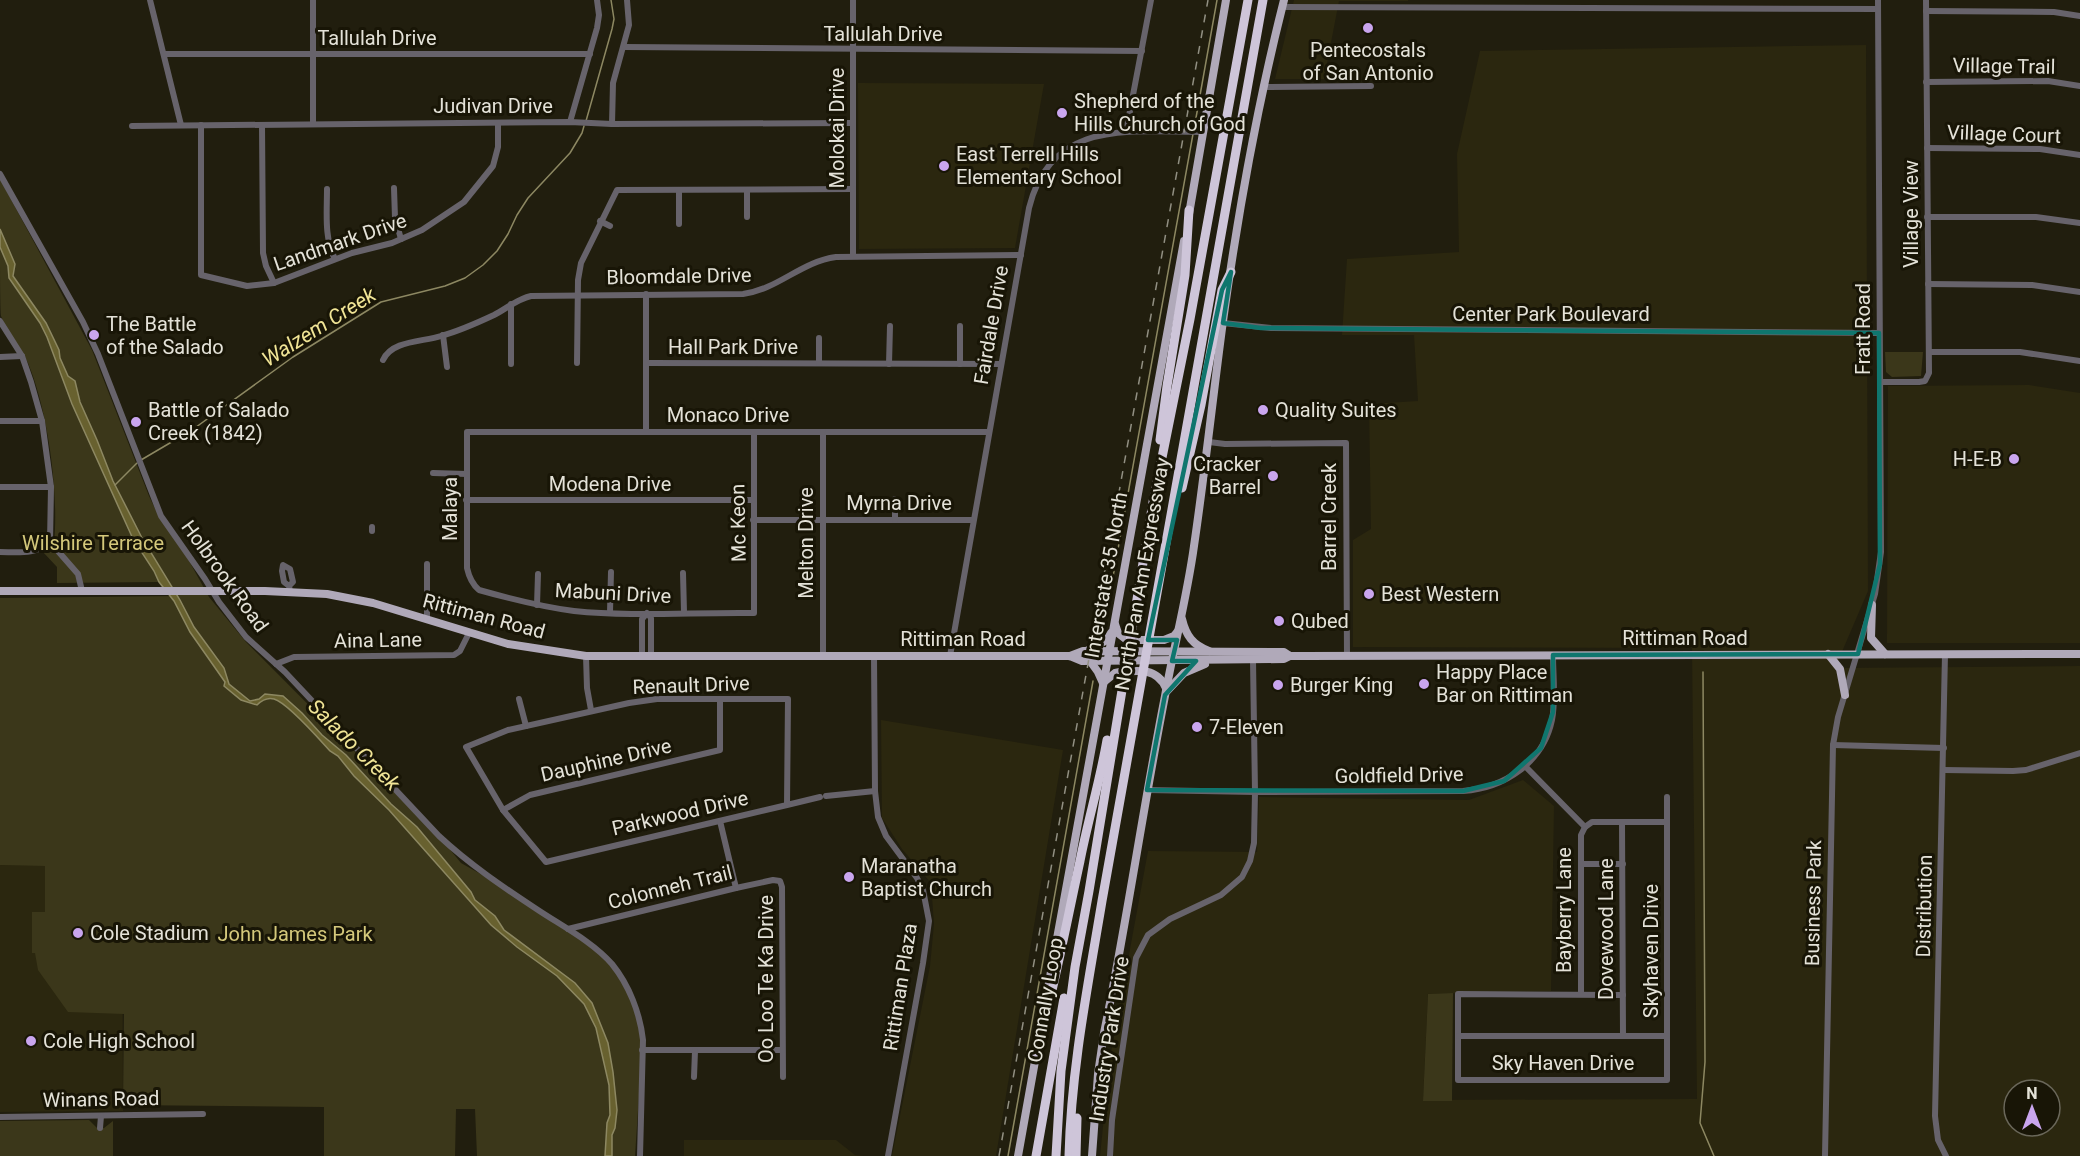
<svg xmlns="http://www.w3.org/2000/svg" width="2080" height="1156" viewBox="0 0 2080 1156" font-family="Roboto,sans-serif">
  <rect width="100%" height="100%" fill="#211e0e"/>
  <g fill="#2b270f" fill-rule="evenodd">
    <polygon points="1294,0 1408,0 1408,1 1339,1 1324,79 1275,79"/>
    <path d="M1866,45L1868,591L1835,668L2080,666V1156H1100L1110,1058L1148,851L1257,852L1259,797L1469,800L1523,780L1554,806L1551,991L1428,994L1423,1100L1697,1099L1692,648L1353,647V540L1371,529L1369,404L1418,401L1414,335H1342L1347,259L1459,252L1457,154L1480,51ZM2014,1090H2050V1126H2014Z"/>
    <polygon points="858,83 1044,84 1015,248 859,249"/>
    <polygon points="2029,385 2080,393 2080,643 1887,643 1888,386"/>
    <polygon points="881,720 1063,750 996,1156 892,1156 930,966 934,924 931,883 902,849 882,818"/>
    <polygon points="0,865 122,866 123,1111 0,1112"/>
    <polygon points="684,1140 836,1140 855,1155 864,1156 684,1156"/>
  </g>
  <g fill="#3b371a">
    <polygon points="0,179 92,350 149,496 159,517 188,559 209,597 246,642 439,836 461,863 495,882 576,935 607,960 628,990 638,1017 642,1050 635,1156 477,1156 475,1109 456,1109 455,1156 324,1156 324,1107 123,1105 124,1014 68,1012 38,970 35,953 32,953 32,912 45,912 45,866 0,865 0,598 178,596 142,538 113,481 97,440 80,402 75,381 68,376 60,358 59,350 46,323 13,276 14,264 0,229"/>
    <path d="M0,247L8,266L9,278L40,323L47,337L72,404L133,539L154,571L159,582L57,583V567L43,552L54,544C59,492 48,411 28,363C21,347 7,332 1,316C0,306 0,260 0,247Z"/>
    <polygon points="1885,352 1923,352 1921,376 1892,377 1886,372"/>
    <polygon points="1453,993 1452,1101 1423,1101 1428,994"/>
    <polygon points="89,1120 97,1128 104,1128 113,1121 113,1156 0,1156 0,1121"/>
  </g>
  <path fill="#68612f" stroke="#8d8862" stroke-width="1.5" d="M0,229L15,264L13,276L46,323L59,350L60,358L68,376L75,381L80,402L97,440L113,481L142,538L180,600L194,627L224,668L229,684L250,701L259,699L265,694L283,696L302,713L322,735L346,755L391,804L417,827L471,892L475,900L495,916L504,930L575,983L592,1003L608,1043L613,1072L617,1110L615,1128L612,1135V1156H605L607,1123L610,1115L609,1085L596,1028L584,1004L557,976L517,947L491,925L389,810L354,776L338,756L330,751C319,739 288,703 274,699C267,697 262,700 257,705L241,700L224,686L225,682L190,632L174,601L159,582L154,571L133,539L72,404L47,337L40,323L9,278L8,266L0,247Z"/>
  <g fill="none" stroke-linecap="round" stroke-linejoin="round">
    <g stroke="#8d8862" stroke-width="1.5">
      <polyline points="586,121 612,29 614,19 611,0"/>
      <polyline points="1194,129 1217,0"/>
      <polyline points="141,460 192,430 293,357 381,302 445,286 465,278 483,265 497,251 508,234 517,215 528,198 570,153 582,133 584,126"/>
      <polyline points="115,485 137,463"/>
      <polyline points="1103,632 1193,134"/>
      <polyline points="1703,672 1705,1062 1700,1123 1714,1156"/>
      <polyline points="1008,1156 1093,681"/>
    </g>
    <g stroke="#67636b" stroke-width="6">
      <polyline points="150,0 181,125"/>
      <polyline points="313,0 313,124"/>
      <polyline points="1282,7 1878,9"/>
      <polyline points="1926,11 2054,12 2080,16"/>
      <polyline points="624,47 1142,51"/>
      <polyline points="164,54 590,54"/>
      <polyline points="1926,82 2048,81 2080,86"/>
      <polyline points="1263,87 1371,86"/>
      <polyline points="570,122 597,28 599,15 597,0"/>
      <polyline points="612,124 613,83 629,25 627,0"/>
      <polyline points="201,125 201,275 247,286 274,283 352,253 392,243 422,230 464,202 493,166 498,147 498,123"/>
      <polyline points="262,125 263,253 266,266 274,283"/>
      <polyline points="132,126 570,122 612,124 853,123"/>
      <polyline points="1126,132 1151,0"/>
      <polyline points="1927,148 2040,149 2080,155"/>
      <path d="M0,174L83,322L98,354L161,516L205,579L219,602L246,637L285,672L439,836C469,864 503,887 538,910C562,926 593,942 612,964C629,985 640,1013 643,1040L640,1156"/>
      <polyline points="394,188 395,218 401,239"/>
      <path d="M327,189C327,213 324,238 335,259"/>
      <polyline points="679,190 679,224"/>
      <polyline points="747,190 747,217"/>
      <polyline points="1927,217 2036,217 2080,223"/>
      <polyline points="600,221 610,226"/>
      <polyline points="853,256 853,0"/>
      <polyline points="1928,284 2032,285 2080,292"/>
      <polyline points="511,304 511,364"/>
      <polyline points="0,321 22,356 31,382 42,421 51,487 50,542"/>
      <polyline points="1223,323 1271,328 1879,333"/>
      <polyline points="960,326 960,364"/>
      <polyline points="443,335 447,367"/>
      <polyline points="1929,352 2020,352 2080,361"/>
      <polyline points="0,357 22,356"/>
      <path d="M383,360C392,340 423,342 441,336C459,331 477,323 494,315C506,309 517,299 531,296L743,294C779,289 800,262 836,257L1021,255"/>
      <polyline points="577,363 578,280 581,263 617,190 853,189"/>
      <polyline points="646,363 1001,364"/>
      <polyline points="819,363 819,338"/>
      <polyline points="889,364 890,326"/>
      <polyline points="1880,382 1919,382 1925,381 1929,373 1926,0"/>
      <polyline points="0,421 42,421"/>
      <polyline points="646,432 646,294"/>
      <path d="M754,432V613C695,612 632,617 574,611C542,607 511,599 479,590C472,584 469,577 467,568V432H989"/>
      <polyline points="1209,442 1225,444 1346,443 1347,656"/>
      <polyline points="433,473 467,474"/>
      <polyline points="0,487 51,487"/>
      <polyline points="466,500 753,500"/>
      <polyline points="753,520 973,520"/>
      <polyline points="895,520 895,499"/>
      <polyline points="372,531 372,527"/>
      <polyline points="50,542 78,574 82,591"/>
      <path d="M0,552C17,552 37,555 50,542"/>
      <polyline points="683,573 684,612"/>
      <polyline points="289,586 284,582 282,571 283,565 290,569 293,582 289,586 290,591"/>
      <polyline points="537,605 538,574"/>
      <polyline points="610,612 611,572"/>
      <polyline points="427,618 427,564"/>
      <polyline points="1945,654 1935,1116 1938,1140 1946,1156"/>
      <polyline points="823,655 823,432"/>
      <polyline points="586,656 587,688 591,710"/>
      <polyline points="642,656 642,619 647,613 651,618 651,655"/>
      <polyline points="874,656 875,791 878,817 886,836 917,878 923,890 929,921 923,963 888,1156"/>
      <path d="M950,656L1029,208C1051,118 1131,132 1203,132"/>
      <polyline points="276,664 294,657 454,655 460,651 469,633"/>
      <polyline points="519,699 526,726"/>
      <polyline points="1833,745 1944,748"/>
      <polyline points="1525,766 1585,827"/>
      <polyline points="1944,770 2013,771 2026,770 2080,753"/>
      <path d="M1147,790L1255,792L1463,791C1504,788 1543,763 1552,720C1556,699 1553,676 1553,655"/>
      <polyline points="826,796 875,791"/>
      <polyline points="787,805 788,699 657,699 629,703 508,730 466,747 503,810 546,862 787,805 820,797"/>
      <polyline points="503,810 530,795 720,750 720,699"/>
      <polyline points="720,821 736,888"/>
      <polyline points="1622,822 1623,1036"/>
      <polyline points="1585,827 1592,822 1667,822"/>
      <polyline points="1581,864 1623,864"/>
      <polyline points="568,929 736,888 773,880 780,881 782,887 783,1077"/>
      <polyline points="1581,994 1581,835 1585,827"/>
      <polyline points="1623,995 1458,994 1458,1080 1667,1080 1667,797"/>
      <polyline points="1459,1036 1667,1036"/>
      <polyline points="642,1050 782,1050"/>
      <polyline points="694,1077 695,1051"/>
      <polyline points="0,1117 203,1114"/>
      <polyline points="100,1128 101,1116"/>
      <polyline points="1110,1156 1112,1120 1136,958 1148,935 1170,919 1221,895 1242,877 1250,861 1254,843 1255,792 1253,660"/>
      <polyline points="1825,1156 1833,745 1838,717 1875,594 1881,552 1878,0"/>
    </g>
    <g stroke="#b0a9b9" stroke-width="8">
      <polyline points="1189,214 1226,0"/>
      <polyline points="0,591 265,591 327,594 373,603 508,644 586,656 1070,656 1082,661 1284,659 1290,656"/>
      <polyline points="1872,605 1871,638 1885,654"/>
      <path d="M1182,619C1186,636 1193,645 1209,651"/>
      <polyline points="1115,624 1118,633 1127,640 1164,640 1174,636 1178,631"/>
      <polyline points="1088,650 1107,640 1111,633"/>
      <polyline points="1828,654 1840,669 1845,695"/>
      <polyline points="1070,656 1083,651 1284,652 1290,656 1303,656 2080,654"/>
      <polyline points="1090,661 1098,672 1103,683"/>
      <path d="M1104,682L1115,673L1120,672C1139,670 1157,668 1166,688"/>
      <polyline points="1167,691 1184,673 1205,664"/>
      <polyline points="1046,999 1184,241"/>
      <polyline points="1018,1156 1037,1050"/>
      <path d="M1092,1156L1098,1074L1104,1033C1127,921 1143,808 1165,696C1174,646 1187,597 1194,546C1205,471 1213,396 1223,321C1238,213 1257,106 1284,0"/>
    </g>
    <g stroke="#cec5d9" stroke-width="9">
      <polyline points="1160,440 1167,386 1185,275 1189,210"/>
      <polyline points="1182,488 1201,405 1222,290 1231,272"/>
      <path d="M1036,1054C1054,990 1066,925 1080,861C1088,820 1100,781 1107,740"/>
      <polyline points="1036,1156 1064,998"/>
      <polyline points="1056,1156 1061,1071 1075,967 1089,891 1153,502 1190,319 1248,0"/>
      <path d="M1069,1156C1071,1070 1088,985 1102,901L1263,0"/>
      <polyline points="1076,1156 1077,1118"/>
    </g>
    <polyline stroke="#929083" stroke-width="1.5" stroke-dasharray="8 8" stroke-linecap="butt" points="999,1156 1208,0"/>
  </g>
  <path fill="none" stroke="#0f766e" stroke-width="4.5" stroke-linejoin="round" d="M1231,272L1223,323L1261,328L1879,333L1880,564L1858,654L1553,655V712L1541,748L1504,781L1463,791L1147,790L1165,695L1196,661H1172L1177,640H1148L1222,290Z"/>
  <g fill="#c9a5ee" stroke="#181506" stroke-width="2">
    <circle cx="1368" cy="28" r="6"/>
    <circle cx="1062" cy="113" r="6"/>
    <circle cx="944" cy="166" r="6"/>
    <circle cx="94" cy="335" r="6"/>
    <circle cx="1263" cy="410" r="6"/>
    <circle cx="136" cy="422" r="6"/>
    <circle cx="2014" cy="459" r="6"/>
    <circle cx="1273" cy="476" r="6"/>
    <circle cx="1369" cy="594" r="6"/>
    <circle cx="1279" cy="621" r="6"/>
    <circle cx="1424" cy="684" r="6"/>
    <circle cx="1278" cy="685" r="6"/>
    <circle cx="1197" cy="727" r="6"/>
    <circle cx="849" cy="877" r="6"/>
    <circle cx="78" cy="933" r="6"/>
    <circle cx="31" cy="1041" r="6"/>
  </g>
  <g text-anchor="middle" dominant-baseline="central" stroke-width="6" stroke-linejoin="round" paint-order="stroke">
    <g font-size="20" fill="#e4e2d8" stroke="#181506">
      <text x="883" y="34">Tallulah Drive</text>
      <text x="377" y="38">Tallulah Drive</text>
      <text transform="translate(2004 66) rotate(1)">Village Trail</text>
      <text x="493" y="106">Judivan Drive</text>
      <text transform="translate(837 128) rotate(-90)">Molokai Drive</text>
      <text transform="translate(2004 134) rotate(2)">Village Court</text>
      <text transform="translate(1911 214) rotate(-90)">Village View</text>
      <text transform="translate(340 242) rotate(-19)">Landmark Drive</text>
      <text transform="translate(679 276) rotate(-1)">Bloomdale Drive</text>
      <text x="1551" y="314">Center Park Boulevard</text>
      <text transform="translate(991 325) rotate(-80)">Fairdale Drive</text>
      <text transform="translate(1863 329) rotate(-90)">Fratt Road</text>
      <text x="733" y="347">Hall Park Drive</text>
      <text x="728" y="415">Monaco Drive</text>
      <text x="610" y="484">Modena Drive</text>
      <text x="899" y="503">Myrna Drive</text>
      <text transform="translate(450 509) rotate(-90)">Malaya</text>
      <text transform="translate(1329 517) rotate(-90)">Barrel Creek</text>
      <text transform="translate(738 523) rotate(-91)">Mc Keon</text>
      <text transform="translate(806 543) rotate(-90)">Melton Drive</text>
      <text transform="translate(1142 574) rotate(-80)">North Pan Am Expressway</text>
      <text transform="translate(1106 575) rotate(-80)">Interstate 35 North</text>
      <text transform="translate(225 576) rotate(54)">Holbrook Road</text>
      <text transform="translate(613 593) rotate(3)">Mabuni Drive</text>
      <text transform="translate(484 616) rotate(15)">Rittiman Road</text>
      <text x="1685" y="638">Rittiman Road</text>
      <text x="963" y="639">Rittiman Road</text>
      <text transform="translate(378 640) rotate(-1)">Aina Lane</text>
      <text transform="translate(691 685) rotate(-2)">Renault Drive</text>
      <text transform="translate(606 760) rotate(-13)">Dauphine Drive</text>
      <text transform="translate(1399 775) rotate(-1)">Goldfield Drive</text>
      <text transform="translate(680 813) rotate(-13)">Parkwood Drive</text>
      <text transform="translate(670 887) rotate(-14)">Colonneh Trail</text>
      <text transform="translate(1813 903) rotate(-89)">Business Park</text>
      <text transform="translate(1924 906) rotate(-89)">Distribution</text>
      <text transform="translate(1564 910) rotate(-90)">Bayberry Lane</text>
      <text transform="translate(1606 929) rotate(-90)">Dovewood Lane</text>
      <text transform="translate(1651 951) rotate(-90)">Skyhaven Drive</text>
      <text transform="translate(766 979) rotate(-90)">Oo Loo Te Ka Drive</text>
      <text transform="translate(900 987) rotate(-81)">Rittiman Plaza</text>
      <text transform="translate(1045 1000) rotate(-80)">Connally Loop</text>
      <text transform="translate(1109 1039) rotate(-81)">Industry Park Drive</text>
      <text x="1563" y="1063">Sky Haven Drive</text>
      <text transform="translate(101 1099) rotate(-1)">Winans Road</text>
    </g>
    <g font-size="20" fill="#e4e2d8" stroke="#181506" text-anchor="start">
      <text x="1368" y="50" text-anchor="middle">Pentecostals<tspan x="1368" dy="23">of San Antonio</tspan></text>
      <text x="1074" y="101">Shepherd of the<tspan x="1074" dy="23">Hills Church of God</tspan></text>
      <text x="956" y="154">East Terrell Hills<tspan x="956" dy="23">Elementary School</tspan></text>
      <text x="106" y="324">The Battle<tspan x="106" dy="23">of the Salado</tspan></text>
      <text x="148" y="410">Battle of Salado<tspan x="148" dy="23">Creek (1842)</tspan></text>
      <text x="1275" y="410">Quality Suites</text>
      <text x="2002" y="459" text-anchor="end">H-E-B</text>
      <text x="1261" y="464" text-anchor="end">Cracker<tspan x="1261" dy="23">Barrel</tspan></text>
      <text x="1381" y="594">Best Western</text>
      <text x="1291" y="621">Qubed</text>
      <text x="1436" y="672">Happy Place<tspan x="1436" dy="23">Bar on Rittiman</tspan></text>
      <text x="1290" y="685">Burger King</text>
      <text x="1209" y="727">7-Eleven</text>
      <text x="861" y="866">Maranatha<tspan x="861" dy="23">Baptist Church</tspan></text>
      <text x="90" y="933">Cole Stadium</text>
      <text x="43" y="1041">Cole High School</text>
    </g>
    <g font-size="20" fill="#d4c87b" stroke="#181506">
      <text x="93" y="543">Wilshire Terrace</text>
      <text x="295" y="934">John James Park</text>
    </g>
    <g font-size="21" font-style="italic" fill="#f1e596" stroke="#181506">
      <text transform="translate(319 327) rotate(-32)">Walzem Creek</text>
      <text transform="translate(354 745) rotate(45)">Salado Creek</text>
    </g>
  </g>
  <g transform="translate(2032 1108)"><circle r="28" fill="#181506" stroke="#6a675a" stroke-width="1.5"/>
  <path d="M0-4.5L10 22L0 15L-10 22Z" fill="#c9a5ee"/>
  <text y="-9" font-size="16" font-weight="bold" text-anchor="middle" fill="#e4e2d8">N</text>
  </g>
</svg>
